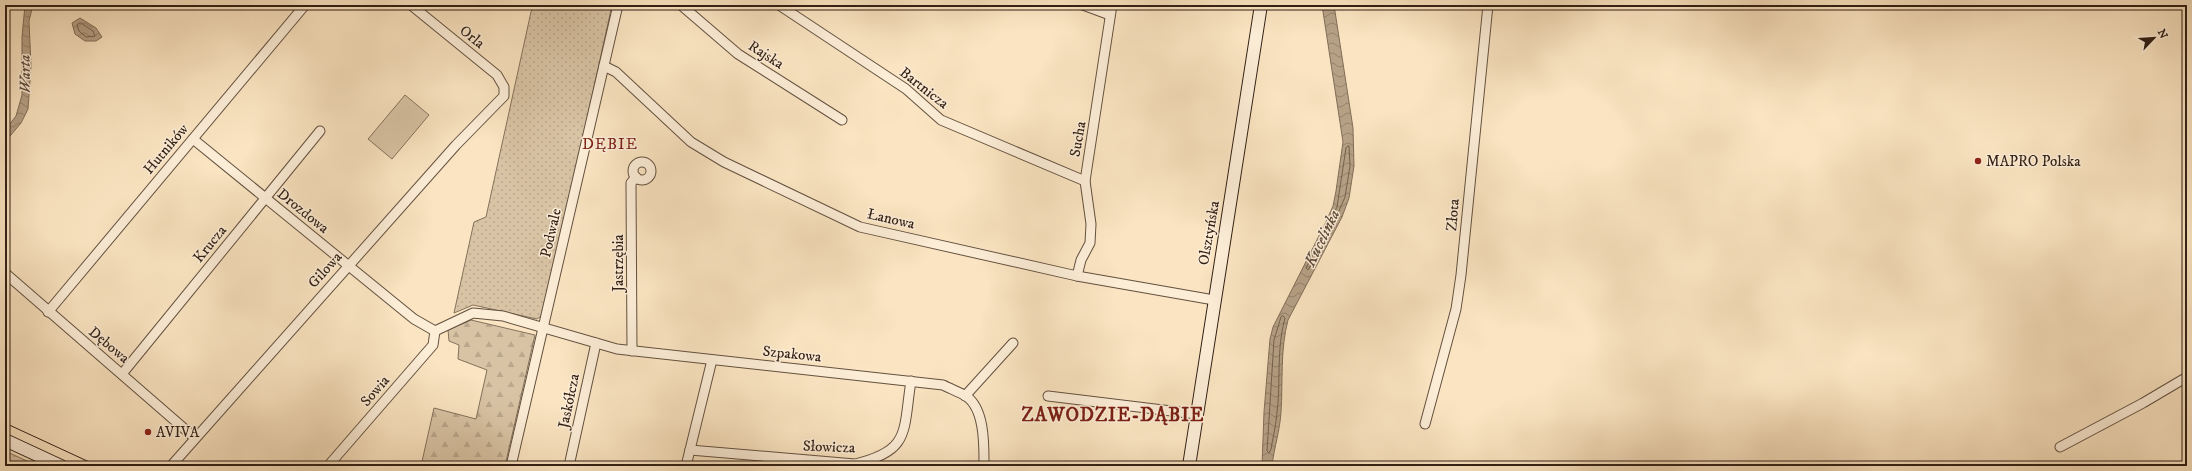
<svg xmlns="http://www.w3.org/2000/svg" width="2192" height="471" viewBox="0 0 2192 471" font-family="'IM FELL DW Pica',serif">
  <defs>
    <pattern id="grass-dots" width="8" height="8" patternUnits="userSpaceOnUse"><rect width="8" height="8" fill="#d8c3a4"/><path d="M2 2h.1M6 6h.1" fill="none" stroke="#baa78c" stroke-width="1.8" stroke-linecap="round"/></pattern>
    <pattern id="forest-firs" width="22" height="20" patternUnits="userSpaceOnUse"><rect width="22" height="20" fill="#d8c3a4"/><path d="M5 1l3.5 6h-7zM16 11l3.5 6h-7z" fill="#baa78c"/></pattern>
    <pattern id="water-waves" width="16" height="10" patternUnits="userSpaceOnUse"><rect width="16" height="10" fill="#b6a186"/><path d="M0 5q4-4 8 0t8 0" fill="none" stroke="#95836c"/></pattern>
  </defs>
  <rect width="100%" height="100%" fill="#fae4c1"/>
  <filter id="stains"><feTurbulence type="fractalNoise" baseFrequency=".005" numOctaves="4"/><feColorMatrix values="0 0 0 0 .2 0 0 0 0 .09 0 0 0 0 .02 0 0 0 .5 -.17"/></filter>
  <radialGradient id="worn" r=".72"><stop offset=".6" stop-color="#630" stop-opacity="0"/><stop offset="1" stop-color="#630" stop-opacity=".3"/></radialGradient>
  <polygon fill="url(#grass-dots)" stroke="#84715c" points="535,5 612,5 546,306 544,314 537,319 473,305 454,313 474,222 486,217 531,12"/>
  <g fill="url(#forest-firs)" stroke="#84715c">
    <polygon points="471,320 535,335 505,466 421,466 434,408 476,419 487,370 458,359 459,345 449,341 448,330"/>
    <polygon points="5,451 38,466 5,466"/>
  </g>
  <polygon fill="#d8c3a4" stroke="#84715c" points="405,95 429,115 392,159 368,139"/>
  <g fill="url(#water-waves)" stroke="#816d58">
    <polygon points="25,5 33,5 29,21 31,66 28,109 21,123 5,142 5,130 16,116 22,95 22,37"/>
    <path d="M1322,5H1334L1353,128L1354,166L1349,198L1342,217L1288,320C1280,350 1283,381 1281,412C1280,430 1274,448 1272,466H1262L1264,412L1270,339L1273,327L1325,224L1333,206L1336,191L1343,142Z"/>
    <polygon points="80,18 96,28 102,37 96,41 85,41 75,34 72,23"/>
  </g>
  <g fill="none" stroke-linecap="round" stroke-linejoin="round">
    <g stroke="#74604d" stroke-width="1">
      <polygon points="81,23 93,31 95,36 86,37 79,31 77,25"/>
      <polygon points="1349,146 1350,166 1345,197 1328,236 1308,270 1306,268 1337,207 1346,148"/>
      <path d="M1283,316L1285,318C1276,350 1281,381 1277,413C1276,425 1273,437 1271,449L1269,453L1267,451L1274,340L1281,317Z"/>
    </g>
    <defs>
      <g id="street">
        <polyline points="681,5 738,54 842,120"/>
        <polyline points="779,5 906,89 941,120 1085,181"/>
        <polyline points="1083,5 1110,15"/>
        <polyline points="604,66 616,72 691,142 724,162 860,227 1077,276 1214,300"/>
        <polyline points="193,139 414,319 435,331"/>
        <circle cx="642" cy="171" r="9"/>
        <polyline points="5,273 195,438"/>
        <polyline points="1077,276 1081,260 1090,243 1091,224 1085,181 1112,5"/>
        <polyline points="48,312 305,5"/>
        <path d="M435,331L473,313L503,316L617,349L943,385C951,389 959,392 966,396C985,409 984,445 984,466"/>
        <polyline points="632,351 631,183 636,177"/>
        <polyline points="122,374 320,131"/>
        <polyline points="965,396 1013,343"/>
        <polyline points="1048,396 1196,414"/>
        <polyline points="1425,424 1456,309 1461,275 1488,5"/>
        <polyline points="2060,447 2143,403 2187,377"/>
        <path d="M690,450L855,464C911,451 903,431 911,381"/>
        <polyline points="171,466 456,145 504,96 504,87 497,75 411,5"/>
        <polyline points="328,466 433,345 435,331"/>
        <polyline points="511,466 618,5"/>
        <polyline points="569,466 596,343"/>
        <polyline points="686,466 712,360"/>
      </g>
      <g id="secondary">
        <polyline points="5,440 61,466"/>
        <polyline points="1189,466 1261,5"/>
      </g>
    </defs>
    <use href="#street" stroke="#63503f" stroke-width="11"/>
    <use href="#secondary" stroke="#311f14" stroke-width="14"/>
    <use href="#street" stroke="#fcedd7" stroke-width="9"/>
    <use href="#secondary" stroke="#fcedd7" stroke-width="12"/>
    <polyline stroke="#311f14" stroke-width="1" points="5,423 98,466"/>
  </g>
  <g fill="#8f2418" stroke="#fcedd7" stroke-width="1.5">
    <circle cx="1978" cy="161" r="4"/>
    <circle cx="148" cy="432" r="4"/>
  </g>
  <g text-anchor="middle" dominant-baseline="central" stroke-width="3" stroke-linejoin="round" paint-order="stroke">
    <g font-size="15" fill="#311f14" stroke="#fcedd7">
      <text transform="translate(472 37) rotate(39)">Orla</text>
      <text transform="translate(766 55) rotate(33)">Rajska</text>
      <text transform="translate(924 88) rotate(38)">Bartnicza</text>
      <text transform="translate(1078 139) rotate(-80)">Sucha</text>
      <text transform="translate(166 149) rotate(-50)">Hutników</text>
      <text transform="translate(303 211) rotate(39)">Drozdowa</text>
      <text transform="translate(1453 215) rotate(-85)">Złota</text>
      <text transform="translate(891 219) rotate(13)">Łanowa</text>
      <text transform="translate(551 233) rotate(-77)">Podwale</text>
      <text transform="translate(1209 233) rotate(-80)">Olsztyńska</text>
      <text transform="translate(210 244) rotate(-51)">Krucza</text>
      <text transform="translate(618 263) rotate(-90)">Jastrzębia</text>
      <text transform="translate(325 270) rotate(-48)">Gilowa</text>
      <text transform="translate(109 345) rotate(40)">Dębowa</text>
      <text transform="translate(792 354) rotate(6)">Szpakowa</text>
      <text transform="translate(375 391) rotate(-49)">Sowia</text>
      <text transform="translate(569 401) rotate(-78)">Jaskółcza</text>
      <text transform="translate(829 447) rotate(2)">Słowicza</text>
    </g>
    <g font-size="15" fill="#311f14" stroke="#fcedd7" text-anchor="start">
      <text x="1986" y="161">MAPRO Polska</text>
      <text x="156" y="432">AVIVA</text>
    </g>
    <g font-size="16" font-style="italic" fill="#604c3c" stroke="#fcedd7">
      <text transform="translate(25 74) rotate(-91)">Warta</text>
      <text transform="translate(1322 238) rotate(-64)">Kucelinka</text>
    </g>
    <g font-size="16" letter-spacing="1" fill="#7a1f14" stroke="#fcedd7">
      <text x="610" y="144">DĘBIE</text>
    </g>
    <g font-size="19" font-weight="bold" letter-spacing="1" fill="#7a1f14" stroke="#fcedd7">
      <text x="1113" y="415">ZAWODZIE-DĄBIE</text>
    </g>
  </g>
  <rect width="2192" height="471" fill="none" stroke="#fae4c1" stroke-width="20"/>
  <rect x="6" y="6" width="2180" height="459" fill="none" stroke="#311f14" stroke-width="2"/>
  <rect x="10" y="10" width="2172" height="451" fill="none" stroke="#311f14"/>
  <g transform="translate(2154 38) rotate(65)" stroke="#fcedd7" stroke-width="3" paint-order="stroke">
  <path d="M0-3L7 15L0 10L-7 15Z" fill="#311f14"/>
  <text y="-6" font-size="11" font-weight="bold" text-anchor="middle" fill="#311f14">N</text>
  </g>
  <rect width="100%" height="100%" filter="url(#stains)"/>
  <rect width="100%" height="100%" fill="url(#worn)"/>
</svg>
